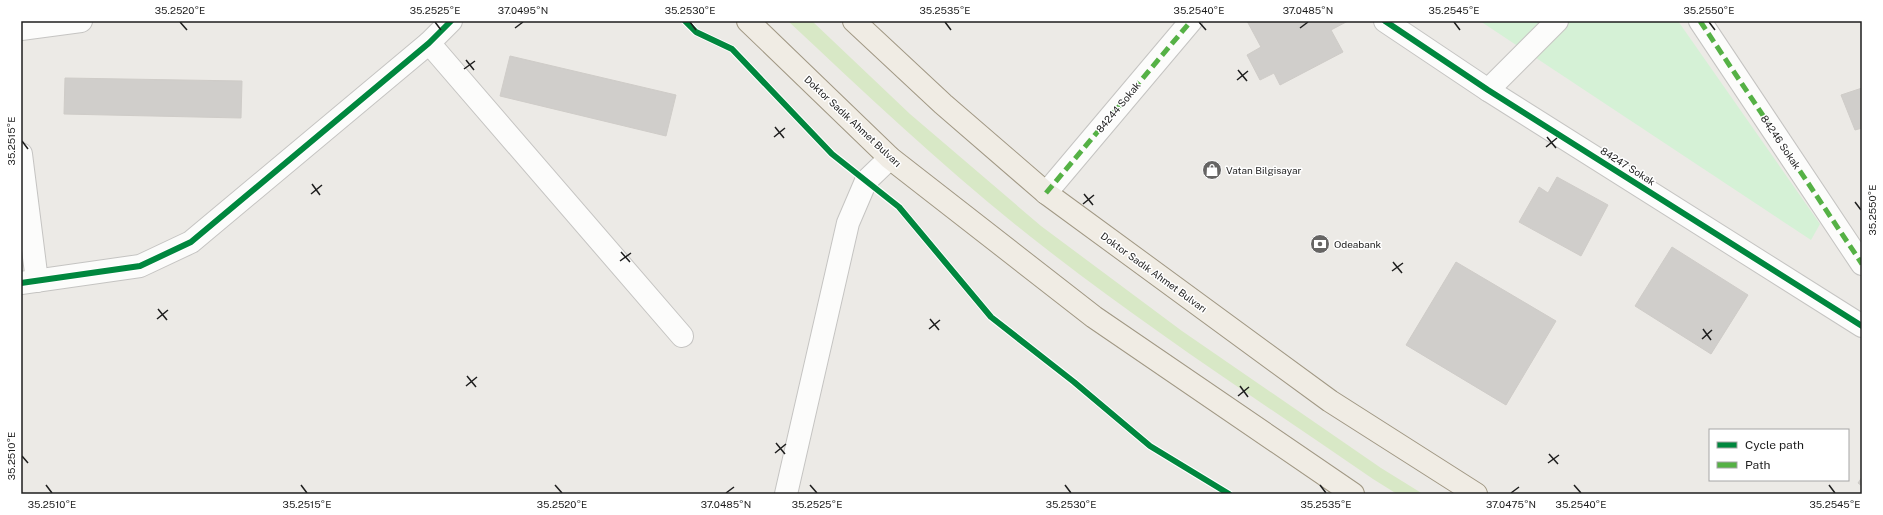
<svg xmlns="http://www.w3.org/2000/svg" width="1883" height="515" viewBox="0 0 1883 515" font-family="'Public Sans',sans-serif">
  <rect width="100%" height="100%" fill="#eceae6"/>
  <path fill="#d8e8c6" d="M788,21H812L910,114L1041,226L1182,331L1381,468L1423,494H1397L1373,479C1258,400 1141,324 1031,237C946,170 867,95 788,21Z"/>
  <polygon fill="#d5f1d6" points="1480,21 1678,21 1820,224 1811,240"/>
  <g fill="#d0cecb" stroke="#cfccc8">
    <polygon points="1247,21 1348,21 1331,30 1343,52 1280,85 1274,73 1260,80 1247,55 1261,47"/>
    <polygon points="510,56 676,95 666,136 500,96"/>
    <polygon points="65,78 242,81 241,118 64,114"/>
    <polygon points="1862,88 1862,128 1855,130 1841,95"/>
    <polygon points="1557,177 1608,205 1581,256 1519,222 1539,187 1548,193"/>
    <polygon points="1672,247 1748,295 1711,354 1635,306"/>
    <polygon points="1456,262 1556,321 1506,405 1406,345"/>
    <polygon points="1862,477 1862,486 1858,483"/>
  </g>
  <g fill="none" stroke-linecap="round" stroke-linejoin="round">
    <defs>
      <g id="minor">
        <polyline points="1385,21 1488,90 1862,326"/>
        <polyline points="1700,21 1862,264"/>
        <polyline points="21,29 81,21"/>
        <polyline points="429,43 682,336"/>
        <polyline points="1488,90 1557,21"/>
        <polyline points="21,154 37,281"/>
        <polyline points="1046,193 1191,21"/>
        <polyline points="21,283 140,266 191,242 429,43 451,21"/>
        <polyline points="786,494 848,223 866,181 890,158"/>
      </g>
      <g id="major">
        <polyline points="748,21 890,158 1094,317 1353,494"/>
        <polyline points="854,21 943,104 1046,193 1330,401 1476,494"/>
      </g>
    </defs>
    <use href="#minor" stroke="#c5c4c2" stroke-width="24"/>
    <use href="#major" stroke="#a19884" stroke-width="24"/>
    <use href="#minor" stroke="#fcfcfb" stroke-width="22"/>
    <use href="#major" stroke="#f0ece4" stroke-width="22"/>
    <g stroke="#55b145" stroke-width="5" stroke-dasharray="10 5" stroke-linecap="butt">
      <polyline points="1700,21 1862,264"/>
      <polyline points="1046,193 1191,21"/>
    </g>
    <defs>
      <g id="cycleway">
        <polyline points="685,21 696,32 732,49 832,154 899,207 991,317 1074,382 1150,446 1229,494"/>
        <polyline points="1385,21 1488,90 1862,326"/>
        <polyline points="21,283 140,266 191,242 429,43 451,21"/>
      </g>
    </defs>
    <use href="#cycleway" stroke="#fff" stroke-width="8"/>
    <use href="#cycleway" stroke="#00873e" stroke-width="6"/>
  </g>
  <path fill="none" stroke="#1e1e1e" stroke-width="1.5" d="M180,22L187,30M435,22L441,30M690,22L696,30M945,22L951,30M1199,22L1206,30M1454,22L1460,30M1709,22L1715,30M515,28L523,22M1300,28L1308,22M466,60L474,70M464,69L475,61M1238,70L1247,81M1237,80L1248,71M775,127L784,138M774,137L785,128M1547,137L1556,148M22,141L28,149M1546,147L1557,138M312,184L320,195M311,194L322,185M1084,194L1093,205M1855,202L1861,210M1083,204L1094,195M621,252L630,262M620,261L631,253M1393,262L1402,273M1392,271L1403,263M158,309L167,320M157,319L168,310M930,319L939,330M929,329L940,320M1703,329L1711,340M1702,339L1712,330M467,376L476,387M466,386L477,377M1240,386L1248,397M1238,396L1249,387M776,443L785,454M775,453L786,444M1549,454L1558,464M22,456L28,463M1548,463L1559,455M46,485L52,493M301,485L307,493M555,485L562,493M810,485L817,493M1065,485L1071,493M1320,485L1326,493M1574,485L1581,493M1829,485L1835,493M726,493L734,487M1511,493L1519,487"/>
  <defs>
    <symbol id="shop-disc" viewBox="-11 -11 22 22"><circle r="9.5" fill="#666564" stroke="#fff"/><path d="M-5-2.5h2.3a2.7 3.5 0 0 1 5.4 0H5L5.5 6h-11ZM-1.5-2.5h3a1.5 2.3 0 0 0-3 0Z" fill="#fff"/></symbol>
    <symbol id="bank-disc" viewBox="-11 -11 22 22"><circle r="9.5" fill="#666564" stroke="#fff"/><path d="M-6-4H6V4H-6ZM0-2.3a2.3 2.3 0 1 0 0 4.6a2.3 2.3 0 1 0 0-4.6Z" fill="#fff"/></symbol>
  </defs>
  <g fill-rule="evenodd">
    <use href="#shop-disc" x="1201" y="159" width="22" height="22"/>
    <use href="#bank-disc" x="1309" y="233" width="22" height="22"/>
  </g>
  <g text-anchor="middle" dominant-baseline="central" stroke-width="3" stroke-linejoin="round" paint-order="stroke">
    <g font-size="10" fill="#1e1e1e" stroke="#fff">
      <text transform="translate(1118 107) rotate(-50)">84244 Sokak</text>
      <text transform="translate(853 121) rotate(43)">Doktor Sadık Ahmet Bulvarı</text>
      <text transform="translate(1781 142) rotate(56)">84246 Sokak</text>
      <text transform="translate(1628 166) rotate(32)">84247 Sokak</text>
      <text transform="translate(1154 272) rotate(36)">Doktor Sadık Ahmet Bulvarı</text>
    </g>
    <g font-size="10" fill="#1e1e1e" stroke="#fff" text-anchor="start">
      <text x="1226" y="170">Vatan Bilgisayar</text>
      <text x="1334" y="244">Odeabank</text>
    </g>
  </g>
  <rect width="1883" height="515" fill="none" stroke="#ffffff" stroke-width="44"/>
  <rect x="1709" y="429" width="140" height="52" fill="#ffffff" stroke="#a5a5a5"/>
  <rect x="1717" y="442" width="20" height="6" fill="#00873e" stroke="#a5a5a5"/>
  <text x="1745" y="449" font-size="12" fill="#1e1e1e">Cycle path</text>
  <rect x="1717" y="462" width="20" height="6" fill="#55b145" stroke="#a5a5a5"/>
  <text x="1745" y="469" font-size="12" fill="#1e1e1e">Path</text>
  <rect x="22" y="22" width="1839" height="471" fill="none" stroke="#1e1e1e" stroke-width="1.5"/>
  <g font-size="10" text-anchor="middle" fill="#1e1e1e">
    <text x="180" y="14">35.2520°E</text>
    <text x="435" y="14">35.2525°E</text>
    <text x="523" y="14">37.0495°N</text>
    <text x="690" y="14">35.2530°E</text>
    <text x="945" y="14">35.2535°E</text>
    <text x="1199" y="14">35.2540°E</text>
    <text x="1308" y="14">37.0485°N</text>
    <text x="1454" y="14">35.2545°E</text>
    <text x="1709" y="14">35.2550°E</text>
    <text transform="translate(11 141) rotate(-90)" y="4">35.2515°E</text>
    <text transform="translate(1872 210) rotate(-90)" y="4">35.2550°E</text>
    <text transform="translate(11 456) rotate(-90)" y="4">35.2510°E</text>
    <text x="52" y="508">35.2510°E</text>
    <text x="307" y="508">35.2515°E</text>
    <text x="562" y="508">35.2520°E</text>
    <text x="726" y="508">37.0485°N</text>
    <text x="817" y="508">35.2525°E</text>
    <text x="1071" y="508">35.2530°E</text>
    <text x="1326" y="508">35.2535°E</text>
    <text x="1511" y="508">37.0475°N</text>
    <text x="1581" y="508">35.2540°E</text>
    <text x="1835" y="508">35.2545°E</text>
  </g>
</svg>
